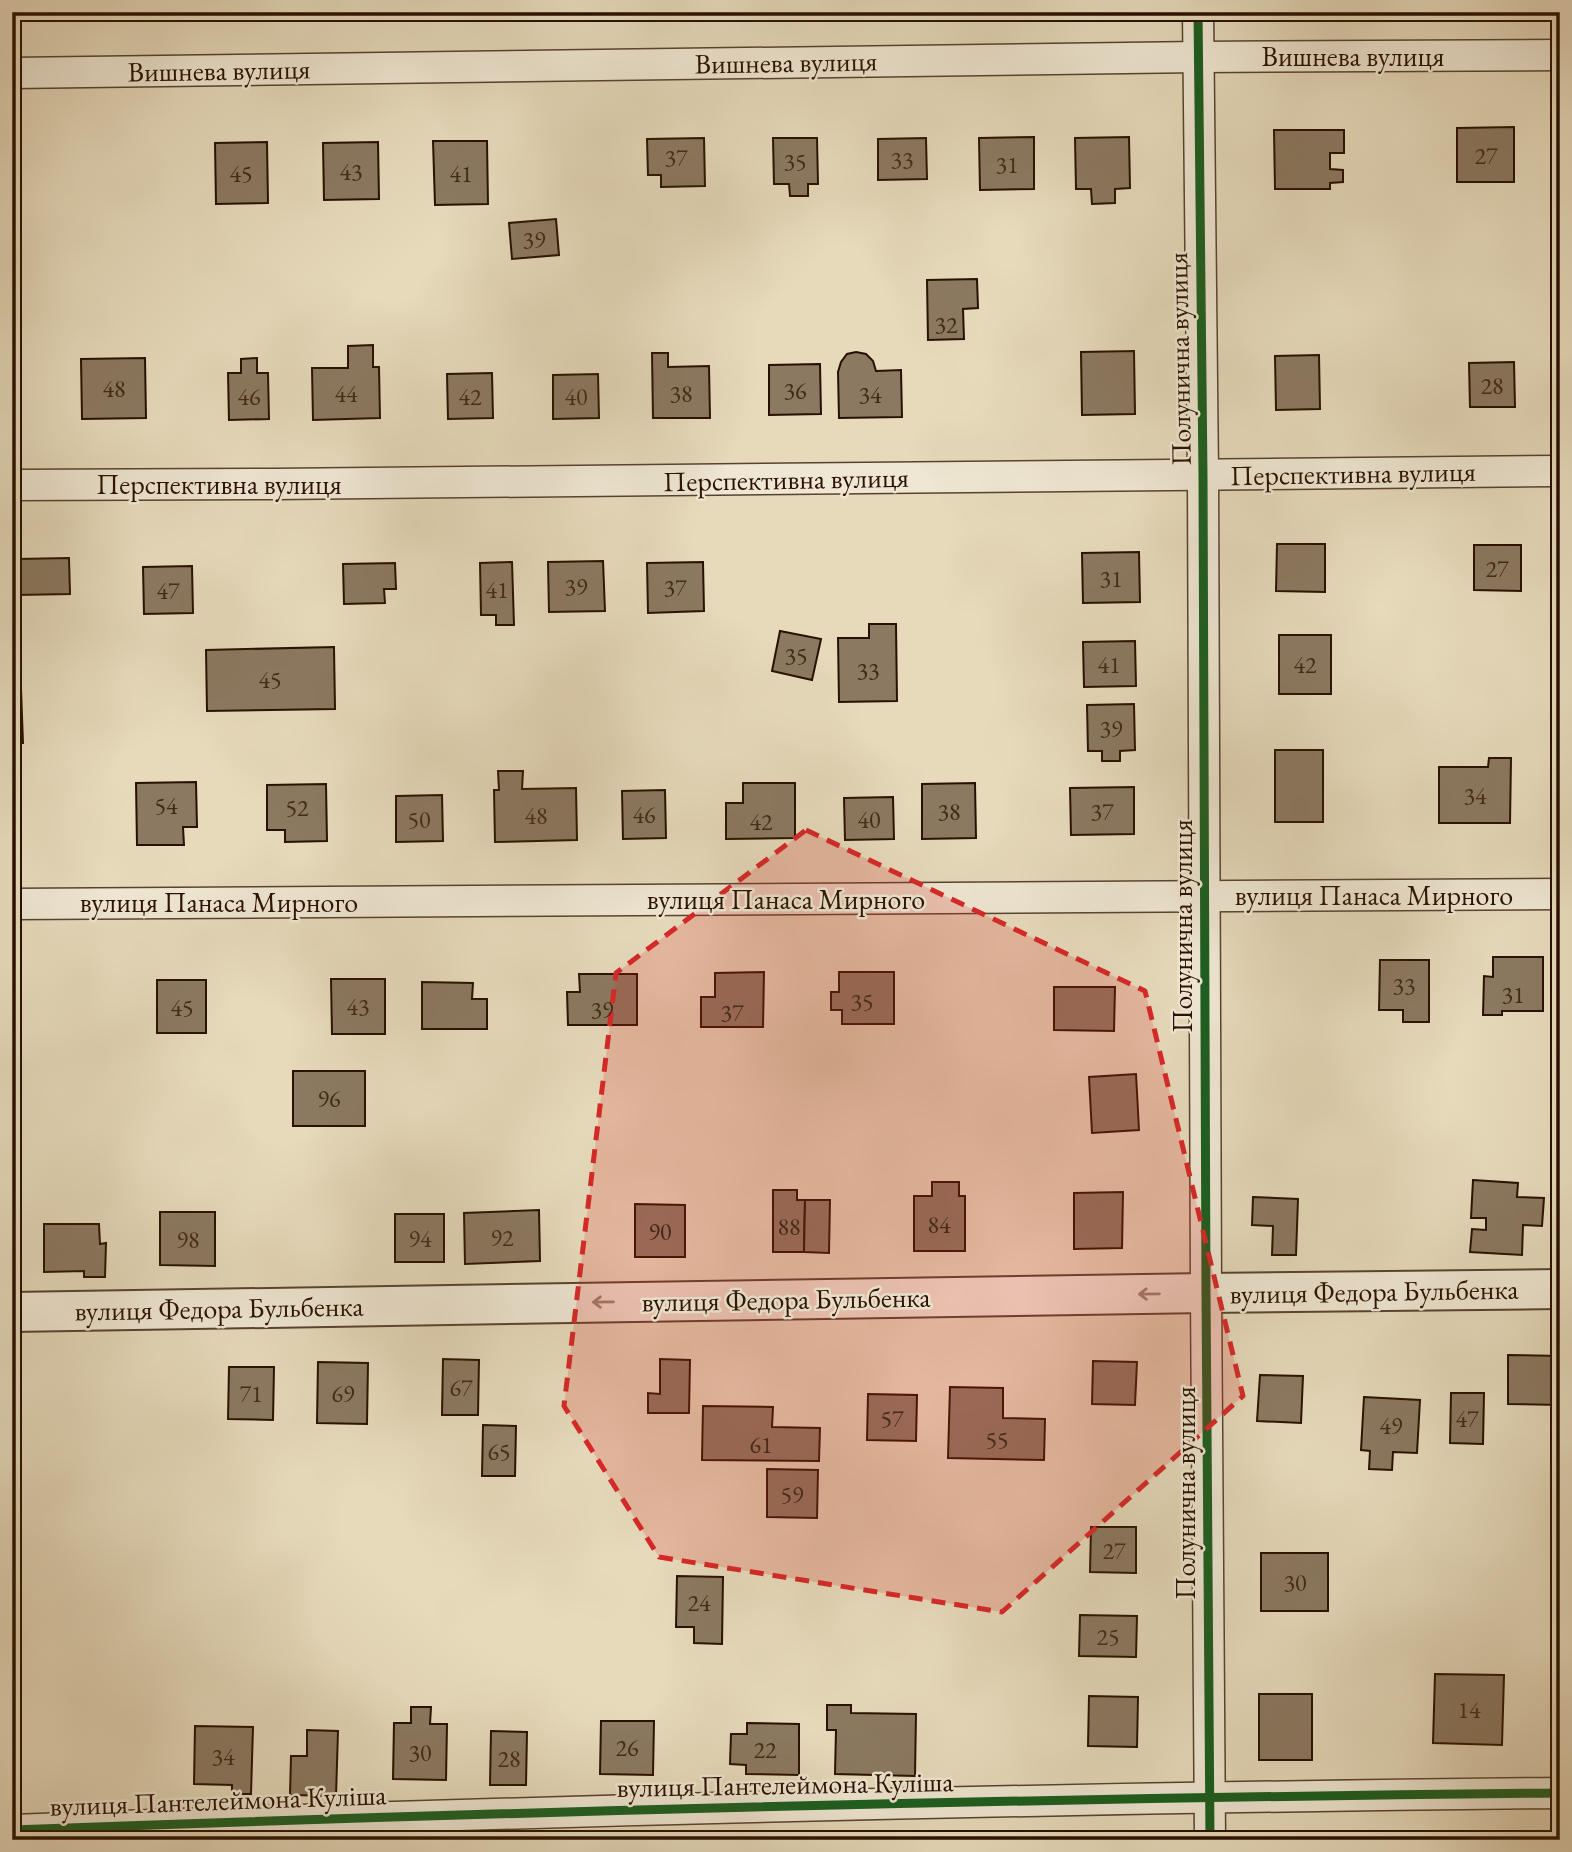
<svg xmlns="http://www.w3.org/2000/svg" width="1572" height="1852" viewBox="0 0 1572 1852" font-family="'EB Garamond',serif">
  <rect width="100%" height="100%" fill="#e6dabb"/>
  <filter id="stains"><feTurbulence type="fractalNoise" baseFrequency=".00286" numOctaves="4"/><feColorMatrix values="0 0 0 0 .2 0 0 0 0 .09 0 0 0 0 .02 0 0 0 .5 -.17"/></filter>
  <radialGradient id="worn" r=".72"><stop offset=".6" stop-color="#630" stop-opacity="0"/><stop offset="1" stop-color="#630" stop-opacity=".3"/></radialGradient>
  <g fill="#8b7961" stroke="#291000" stroke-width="2">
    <polygon points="1514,127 1514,182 1457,182 1457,128"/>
    <polygon points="1274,130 1344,130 1344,153 1330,153 1330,169 1343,170 1343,182 1330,183 1330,189 1275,189"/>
    <polygon points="1034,137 1034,189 980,190 979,138"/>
    <polygon points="1129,137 1130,188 1115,189 1115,203 1092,204 1091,189 1076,189 1075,138"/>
    <polygon points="704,138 705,186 661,187 661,175 648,175 647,139"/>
    <polygon points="773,138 817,138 818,184 808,184 808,196 790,196 789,184 774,184"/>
    <polygon points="926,138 927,179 878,180 878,139"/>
    <polygon points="433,141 487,141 488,204 435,205"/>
    <polygon points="267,142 268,203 216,204 215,143"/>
    <polygon points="378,142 379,199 324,200 323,143"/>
    <polygon points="556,219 559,255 512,259 509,223"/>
    <polygon points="977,279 978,308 963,309 964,339 928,340 927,280"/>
    <polygon points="373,345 373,367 379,367 380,418 313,420 312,368 348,368 348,346"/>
    <polygon points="1134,351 1135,414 1082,415 1081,352"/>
    <polygon points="856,352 866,354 873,361 876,371 901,370 902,417 839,418 838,372 841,362 847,354"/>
    <polygon points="652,353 668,353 668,367 709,366 710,418 653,418"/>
    <polygon points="1319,355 1320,409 1276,410 1275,356"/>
    <polygon points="145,358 146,418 82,419 81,359"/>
    <polygon points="257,358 257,373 268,373 269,419 229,420 228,373 241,373 241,359"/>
    <polygon points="1514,362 1515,407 1470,407 1469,363"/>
    <polygon points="820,364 821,414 769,415 769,365"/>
    <polygon points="492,373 493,418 448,419 447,374"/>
    <polygon points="598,374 599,418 553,419 553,375"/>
    <polygon points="1277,544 1325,544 1325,592 1276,591"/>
    <polygon points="1474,545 1521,545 1521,591 1474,590"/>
    <polygon points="1139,552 1140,602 1083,603 1082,553"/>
    <polygon points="69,558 70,594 17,595 17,559"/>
    <polygon points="603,561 605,611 549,612 548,562"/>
    <polygon points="512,562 514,625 496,625 496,615 481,615 480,563"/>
    <polygon points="703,562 704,611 648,613 647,563"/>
    <polygon points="395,563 396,589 384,589 385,603 344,604 343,564"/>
    <polygon points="192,566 193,613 144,614 143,567"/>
    <polygon points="869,624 896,624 897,701 839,702 838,638 869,638"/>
    <polygon points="780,631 821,639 812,680 772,671"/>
    <rect x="1279" y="635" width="52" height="59"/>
    <polygon points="1135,641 1136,686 1084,687 1083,642"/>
    <polygon points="334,647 335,709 207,711 206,650"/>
    <polygon points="21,689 23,743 12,743 12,690"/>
    <polygon points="1134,704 1135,750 1120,751 1120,761 1102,761 1102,751 1088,751 1087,705"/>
    <rect x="1275" y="750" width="48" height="72"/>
    <polygon points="1489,758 1511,758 1510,823 1439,823 1439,767 1488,767"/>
    <polygon points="498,771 523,771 522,789 576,788 577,840 495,842 494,790 499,790"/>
    <polygon points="196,782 197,827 183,827 184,845 137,845 136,783"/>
    <polygon points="743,783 795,783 795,838 726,839 726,803 743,803"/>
    <polygon points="975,783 976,838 922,839 922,784"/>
    <polygon points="326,784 327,841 285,842 285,830 267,830 267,785"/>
    <polygon points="1134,787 1134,834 1071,835 1070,788"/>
    <polygon points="665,790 666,838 623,839 622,791"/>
    <polygon points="442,795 443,841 396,842 396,796"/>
    <polygon points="893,797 894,839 845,840 844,798"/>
    <polygon points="1493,957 1543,957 1543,1011 1502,1011 1502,1015 1483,1015 1484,976 1493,977"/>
    <polygon points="1380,960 1429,960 1429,1022 1403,1022 1403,1010 1379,1010"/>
    <polygon points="764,972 763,1027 701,1027 701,997 715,997 715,973"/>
    <polygon points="839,972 894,972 894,1024 842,1024 842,1010 831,1010 831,992 839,992"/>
    <polygon points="579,974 637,974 637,1025 568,1025 567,992 580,992"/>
    <polygon points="331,979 385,979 385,1034 332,1034"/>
    <rect x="157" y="980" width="49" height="53"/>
    <polygon points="422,982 473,983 472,999 487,999 487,1029 422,1029"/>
    <polygon points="1054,987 1115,987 1114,1031 1054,1030"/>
    <rect x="293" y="1071" width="72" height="55"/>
    <polygon points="1136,1074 1139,1130 1092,1133 1089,1077"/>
    <polygon points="1473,1180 1518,1183 1517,1197 1544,1198 1542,1226 1523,1225 1522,1255 1470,1252 1472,1229 1486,1230 1486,1218 1471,1218"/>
    <polygon points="932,1182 959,1182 959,1196 965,1196 965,1251 914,1251 914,1196 932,1196"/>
    <polygon points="773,1190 797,1190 797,1200 805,1200 804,1252 773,1252"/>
    <polygon points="1123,1192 1122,1248 1074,1249 1074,1193"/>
    <polygon points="1253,1197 1298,1199 1296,1255 1272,1255 1273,1226 1252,1225"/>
    <polygon points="805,1200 830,1200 829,1253 804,1252"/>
    <polygon points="635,1204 685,1205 685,1257 635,1257"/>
    <polygon points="539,1210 540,1261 465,1264 464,1213"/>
    <polygon points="160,1212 215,1212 215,1266 160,1265"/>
    <rect x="395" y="1214" width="49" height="48"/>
    <polygon points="44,1224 99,1224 100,1244 106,1243 105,1277 84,1277 84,1271 44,1272"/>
    <polygon points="1508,1355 1560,1356 1560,1405 1508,1404"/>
    <polygon points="443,1359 479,1360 478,1415 442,1415"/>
    <polygon points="660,1359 690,1360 689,1413 648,1413 648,1393 660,1394"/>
    <polygon points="1093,1361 1137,1362 1135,1405 1092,1404"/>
    <polygon points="318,1362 368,1363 367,1424 317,1423"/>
    <polygon points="229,1367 274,1367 273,1420 228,1419"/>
    <polygon points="1260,1375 1303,1376 1301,1423 1257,1421"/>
    <polygon points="950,1387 1003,1388 1003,1418 1045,1419 1044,1460 948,1458"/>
    <polygon points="1451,1393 1484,1393 1483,1444 1450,1443"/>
    <polygon points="868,1394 917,1395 916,1441 867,1440"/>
    <polygon points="1364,1397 1420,1400 1417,1453 1393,1452 1392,1470 1369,1469 1370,1451 1361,1450"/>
    <polygon points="703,1406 773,1407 772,1427 820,1428 819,1461 702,1460"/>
    <polygon points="483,1425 516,1426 515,1476 482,1476"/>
    <polygon points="767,1469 818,1470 817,1518 767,1517"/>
    <polygon points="1091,1527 1136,1527 1136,1573 1090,1572"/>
    <rect x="1261" y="1553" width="67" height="58"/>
    <polygon points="677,1576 723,1577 722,1644 694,1643 694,1627 676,1627"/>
    <polygon points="1080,1615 1137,1616 1136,1657 1079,1656"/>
    <polygon points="1435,1674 1504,1675 1502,1745 1433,1743"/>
    <rect x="1259" y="1694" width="53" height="66"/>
    <polygon points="1089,1696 1138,1697 1137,1747 1088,1746"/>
    <polygon points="827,1705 851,1705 851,1713 916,1714 915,1776 835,1774 836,1730 827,1730"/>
    <polygon points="411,1707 431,1707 430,1724 447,1724 446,1780 393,1779 394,1723 411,1723"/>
    <polygon points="601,1721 654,1721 653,1775 600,1774"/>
    <polygon points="747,1723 799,1724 799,1775 746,1774 746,1765 730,1764 731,1734 747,1734"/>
    <polygon points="195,1726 253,1727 251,1794 232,1794 232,1785 194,1784"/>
    <polygon points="307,1730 338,1731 336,1796 290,1795 291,1756 307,1756"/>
    <polygon points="491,1731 527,1732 526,1785 490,1785"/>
  </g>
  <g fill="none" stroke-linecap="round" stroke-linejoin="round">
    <defs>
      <g id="minor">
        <polyline points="1198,12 1203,475 1206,1293 1210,1840"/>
        <polyline points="12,73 1199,57 1560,55"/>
        <polyline points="12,485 275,484 1560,471"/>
        <polyline points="12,904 1560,894"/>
        <path d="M12,1830C528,1811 1044,1798 1560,1793"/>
      </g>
      <polyline id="tertiary" points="12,1312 1206,1293 1560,1289"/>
    </defs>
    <use href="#minor" stroke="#58422f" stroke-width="33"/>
    <use href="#tertiary" stroke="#58422f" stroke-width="42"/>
    <use href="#minor" stroke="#efe7d3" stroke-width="30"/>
    <use href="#tertiary" stroke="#efe7d3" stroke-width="38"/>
    <defs>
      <g id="cycleway">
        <polyline points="1198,12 1203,475 1206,1293 1210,1840"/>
        <path d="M12,1830C528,1811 1044,1798 1560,1793"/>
      </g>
    </defs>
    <use href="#cycleway" stroke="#efe7d3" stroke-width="13"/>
    <use href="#cycleway" stroke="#1b5e20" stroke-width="9"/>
  </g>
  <defs><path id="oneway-shaft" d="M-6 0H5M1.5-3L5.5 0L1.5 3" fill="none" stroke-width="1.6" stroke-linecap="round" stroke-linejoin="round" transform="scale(1.75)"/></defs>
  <g stroke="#968674">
    <use href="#oneway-shaft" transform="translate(1149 1294) rotate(179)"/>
    <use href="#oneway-shaft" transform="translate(603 1302) rotate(179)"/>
  </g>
  <path fill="#d62828" fill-opacity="0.2" stroke="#d62828" stroke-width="5" stroke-dasharray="14 9" stroke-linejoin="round" d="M806,830L1145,991L1243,1396L1002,1612L659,1557L564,1406L616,973Z"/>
  <g text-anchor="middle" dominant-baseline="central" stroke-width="5" stroke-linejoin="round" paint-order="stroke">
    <g font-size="24" fill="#422a18">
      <text x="1486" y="155">27</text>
      <text x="676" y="157">37</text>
      <text x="902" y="159">33</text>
      <text x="795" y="161">35</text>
      <text x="1007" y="164">31</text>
      <text x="351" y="171">43</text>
      <text x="241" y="173">45</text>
      <text x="461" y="173">41</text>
      <text x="534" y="239">39</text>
      <text x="946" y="324">32</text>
      <text x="1492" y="385">28</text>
      <text x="114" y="388">48</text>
      <text x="795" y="390">36</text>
      <text x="346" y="393">44</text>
      <text x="681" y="393">38</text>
      <text x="870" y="394">34</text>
      <text x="249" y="396">46</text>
      <text x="470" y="396">42</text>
      <text x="576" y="396">40</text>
      <text x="1497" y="568">27</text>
      <text x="1111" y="578">31</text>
      <text x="576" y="586">39</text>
      <text x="675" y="587">37</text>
      <text x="497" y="589">41</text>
      <text x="168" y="590">47</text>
      <text x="796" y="655">35</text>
      <text x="1109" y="664">41</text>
      <text x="1305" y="664">42</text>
      <text x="868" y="670">33</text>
      <text x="270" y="679">45</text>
      <text x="1111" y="728">39</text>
      <text x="1475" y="795">34</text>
      <text x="166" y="805">54</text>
      <text x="297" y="807">52</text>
      <text x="949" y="811">38</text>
      <text x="1102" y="811">37</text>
      <text x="644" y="814">46</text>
      <text x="536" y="815">48</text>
      <text x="419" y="819">50</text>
      <text x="869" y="819">40</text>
      <text x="761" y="821">42</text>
      <text x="1404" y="985">33</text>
      <text x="1513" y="994">31</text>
      <text x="862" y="1001">35</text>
      <text x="358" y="1006">43</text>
      <text x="182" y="1007">45</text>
      <text x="602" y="1009">39</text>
      <text x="732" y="1012">37</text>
      <text x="329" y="1098">96</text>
      <text x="939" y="1224">84</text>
      <text x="789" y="1226">88</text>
      <text x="660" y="1231">90</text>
      <text x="502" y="1237">92</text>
      <text x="420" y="1238">94</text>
      <text x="188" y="1239">98</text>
      <text x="461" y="1387">67</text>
      <text x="251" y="1393">71</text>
      <text x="343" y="1393">69</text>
      <text x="892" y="1418">57</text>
      <text x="1467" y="1418">47</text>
      <text x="1391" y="1425">49</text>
      <text x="997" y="1439">55</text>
      <text x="761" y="1444">61</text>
      <text x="499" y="1451">65</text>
      <text x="792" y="1494">59</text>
      <text x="1114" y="1550">27</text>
      <text x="1295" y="1582">30</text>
      <text x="699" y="1602">24</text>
      <text x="1108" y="1636">25</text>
      <text x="1469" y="1709">14</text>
      <text x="627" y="1747">26</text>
      <text x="765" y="1749">22</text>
      <text x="420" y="1752">30</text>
      <text x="223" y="1756">34</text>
      <text x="509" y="1758">28</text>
    </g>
    <g font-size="28" fill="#291000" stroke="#efe7d3">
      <text x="1353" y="56">Вишнева вулиця</text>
      <text transform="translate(786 62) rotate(-1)">Вишнева вулиця</text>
      <text transform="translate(219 70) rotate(-1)">Вишнева вулиця</text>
      <text transform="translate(1179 359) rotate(-91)">Полунична вулиця</text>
      <text transform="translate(1353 473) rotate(-1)">Перспективна вулиця</text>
      <text transform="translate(786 479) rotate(-1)">Перспективна вулиця</text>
      <text x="219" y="484">Перспективна вулиця</text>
      <text x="1374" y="895">вулиця Панаса Мирного</text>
      <text x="786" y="899">вулиця Панаса Мирного</text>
      <text x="219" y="902">вулиця Панаса Мирного</text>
      <text transform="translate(1182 926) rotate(-90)">Полунична вулиця</text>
      <text transform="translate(1374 1291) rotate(-1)">вулиця Федора Бульбенка</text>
      <text transform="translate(786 1299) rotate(-1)">вулиця Федора Бульбенка</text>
      <text transform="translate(219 1308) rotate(-1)">вулиця Федора Бульбенка</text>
      <text transform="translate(1185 1493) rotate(-90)">Полунична вулиця</text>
      <text transform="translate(785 1784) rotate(-1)">вулиця Пантелеймона Куліша</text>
      <text transform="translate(218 1800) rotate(-2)">вулиця Пантелеймона Куліша</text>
    </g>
  </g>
  <rect width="1572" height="1852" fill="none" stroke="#e6dabb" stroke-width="42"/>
  <rect x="14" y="14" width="1544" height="1824" fill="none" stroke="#291000" stroke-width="3.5"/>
  <rect x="21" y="21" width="1530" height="1810" fill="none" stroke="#291000" stroke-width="2"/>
  <rect width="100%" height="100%" filter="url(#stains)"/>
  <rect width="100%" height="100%" fill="url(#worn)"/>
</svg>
